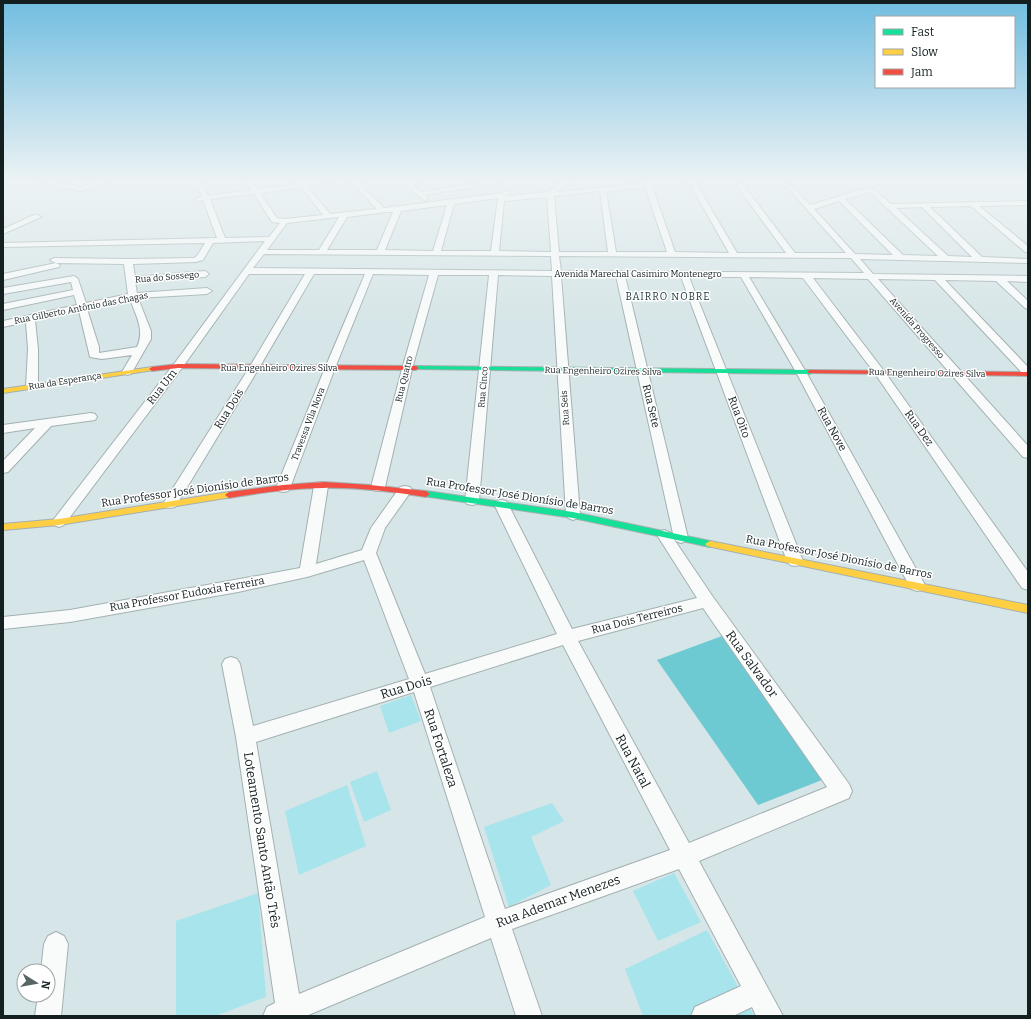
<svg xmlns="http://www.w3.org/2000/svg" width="1031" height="1019" viewBox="0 0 1031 1019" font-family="Bitter,serif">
  <rect width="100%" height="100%" fill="#d6e5e7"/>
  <g fill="#a8e4eb">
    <polygon points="411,695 421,721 389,733 380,706"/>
    <polygon points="377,771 391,810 364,822 350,782"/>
    <polygon points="347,785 366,846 299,875 285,811"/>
    <polygon points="552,803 564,821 531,837 551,885 509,907 484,827"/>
    <polygon points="674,873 701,922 658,941 633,891"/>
    <polygon points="258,893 266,997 215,1016 176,1016 176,921"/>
    <polygon points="707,930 754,1016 643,1016 625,969"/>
  </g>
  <polygon fill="#6dcad3" points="722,636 822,780 758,805 657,660"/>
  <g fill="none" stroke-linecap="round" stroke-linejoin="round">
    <defs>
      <g id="street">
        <polygon points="28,180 44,180 81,187 100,180 111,180 81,191"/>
        <path d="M193,180H199L208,196L251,190L245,180H251L257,189L298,184L296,180H303L305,183L323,180H343L307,186L330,214L377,209L349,180H356L384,208L502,193L507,190L510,192L507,196L548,192L564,180H572L558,192L674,180H692L696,183L737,253H786L736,185L739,183L754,182V184L744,186L795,253H846L787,187L786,186L789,184L791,185L810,205L871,187L891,204L1028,201V205L979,206L1028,246V252H1025L971,206L930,207L982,257L1028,259V263L860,259L873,274L1028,276V282L1007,281L1028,301V309L1025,308L996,281L945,280L1028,367V376L1024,375L935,280L878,279L1028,446V458L1023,457L868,279L813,278L884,371L1028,572V590L1022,588L876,375L803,278L749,277L806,372L925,585L923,589L917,591L911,589L796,372L741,277H689L803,561L800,565L795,566L790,565L787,561L681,277L625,276L688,538L686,541L681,543L676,541L674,538L616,276H561L580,515L578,518L573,520L568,518L566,515L552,276L498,275L479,501L477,504L472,505L467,504L465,501L489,275H438L412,369L385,487L383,490L378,491L373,490L371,487L402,369L429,275L373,274L335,368L290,488L288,491L283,492L278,491L276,488L325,368L365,274H314L259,368L177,504L175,507L170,508L165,507L163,504L249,368L305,274H249L182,368L64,525L59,527L54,525L52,522L54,519L174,364L265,241L213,243L203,260L196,262L133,264L135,277L205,271L209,274L205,277L135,282L137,293L207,288L212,291L207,294L138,298L151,331V339L131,374L127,375L122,372L132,355L102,359L90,357L79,311L35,320L38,349V387L32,390L26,387L28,349L26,322L3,327V321L77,305L74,295L3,310V304L73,290L71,282L3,294V288L74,276L78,279L86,303L128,294L124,264L56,263L60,265L59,267L3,280V274L56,263L50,260L54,258L128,259L194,258L197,256L205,243L3,247V243L217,238L203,200L198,201L195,199L202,196ZM687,183L690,184L729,253L675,252L652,186ZM301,187L323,215L285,219L277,218L260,193ZM645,187L667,252H616L606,191ZM600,191L608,252H559L554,196ZM870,192L938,256L903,255L845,199ZM254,194L272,222L280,223L269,237L225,238L210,199ZM547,197L551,252L499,251L504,201ZM498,198L491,251H441L454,204ZM839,201L893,255L855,254L814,209ZM447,205L433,251L385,250L401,211ZM922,207L972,257L948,256L896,208ZM386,212H393L377,250H327L347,217ZM339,217L319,250H267L287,223ZM264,254L551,256L552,271L253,268ZM559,256L851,258L864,273L561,271ZM130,299C136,316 145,330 137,347L99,353V347L87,309Z"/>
        <polygon points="400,180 429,180 412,184 421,192 497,180 515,180 425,195 428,199 425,201"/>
        <polygon points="34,215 37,215 41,217 3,234 3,229"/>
        <polygon points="91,413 95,414 97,417 95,420 51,426 8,472 3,473 3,461 35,428 3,433 3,425"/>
        <path d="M321,482L326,483L328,486L316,564L362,550L371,528L400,487L405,486L410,487L412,490L385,528L376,553L425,674L557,634L494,504L496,501L501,500L506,501L508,504L572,629L697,598L657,535L659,532L664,530L669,532L713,597L849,784L852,791L849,798L699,861L783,1016H756L752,1007L733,1016H691L695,1007L741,986L679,869L512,929L542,1016H516L491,938L306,1016H263L267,1007L275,1003L236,737L222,664L225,659L231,657L237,659L240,664L253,726L409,679L364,560L307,577L238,592L70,622L3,629V617L70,610L300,568L314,486L316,483ZM703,608L827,787L689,843L578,641ZM563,645L670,850L505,909L430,687ZM414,692L485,917L299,994L256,742Z"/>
        <polygon points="56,932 64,936 68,944 61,1016 35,1016 38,995 48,995 48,971 41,971 44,944 48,936"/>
      </g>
      <g id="fast">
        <polygon points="416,366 810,370 813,372 810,374 414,369 414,367"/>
        <polygon points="426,491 573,512 710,541 715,544 710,547 573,518 423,496 422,494"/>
      </g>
      <g id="slow">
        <polygon points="152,367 155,369 154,370 3,393 3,389"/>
        <polygon points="229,492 233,495 232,497 59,525 3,530 3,524 59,519"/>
        <polygon points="710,541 1028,605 1028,613 707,546 705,544"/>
      </g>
      <g id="jam">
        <polygon points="178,364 416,366 419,368 416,370 178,368 152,371 149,369 152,367"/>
        <polygon points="810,370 1028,372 1028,376 808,373 808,371"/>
        <path d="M324,482L370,485L426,491L430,494L426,497C392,492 357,487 323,488C291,488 260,493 229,498L225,495L229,492L283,485Z"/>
      </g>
    </defs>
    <use href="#street" stroke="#a4b0b1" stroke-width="2"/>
    <use href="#fast" stroke="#a4b0b1" stroke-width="2"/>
    <use href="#slow" stroke="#a4b0b1" stroke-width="2"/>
    <use href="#jam" stroke="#a4b0b1" stroke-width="2"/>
    <use href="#street" fill="#f9fbfb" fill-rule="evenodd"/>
    <use href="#fast" fill="#16e098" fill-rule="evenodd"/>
    <use href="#slow" fill="#ffcf43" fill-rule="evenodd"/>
    <use href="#jam" fill="#f24e42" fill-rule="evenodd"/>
  </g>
  <linearGradient id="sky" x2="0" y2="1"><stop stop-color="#71bde0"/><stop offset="0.56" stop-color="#edf3f4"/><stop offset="1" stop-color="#edf3f4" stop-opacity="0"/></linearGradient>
  <rect width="1031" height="323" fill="url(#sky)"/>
  <g text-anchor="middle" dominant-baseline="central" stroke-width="3" stroke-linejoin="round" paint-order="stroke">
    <g font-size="9" fill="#141f20" stroke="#fff">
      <text x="638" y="274">Avenida Marechal Casimiro Montenegro</text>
      <text transform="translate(167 277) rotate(-5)">Rua do Sossego</text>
      <text transform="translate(81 308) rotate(-11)">Rua Gilberto Antônio das Chagas</text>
      <text transform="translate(917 328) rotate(49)">Avenida Progresso</text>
      <text x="279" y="368">Rua Engenheiro Ozires Silva</text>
      <text transform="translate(603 371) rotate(1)">Rua Engenheiro Ozires Silva</text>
      <text transform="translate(927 373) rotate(1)">Rua Engenheiro Ozires Silva</text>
      <text transform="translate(404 379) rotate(-76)">Rua Quatro</text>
      <text transform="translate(65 381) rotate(-9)">Rua da Esperança</text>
      <text transform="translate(483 387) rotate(-85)">Rua Cinco</text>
      <text transform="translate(565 408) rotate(-94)">Rua Seis</text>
      <text transform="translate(308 424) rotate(-69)">Travessa Vila Nova</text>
    </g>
    <g font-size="10" letter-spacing="1" fill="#213a3d" stroke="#fff">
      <text x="668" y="297">BAIRRO NOBRE</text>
    </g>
    <g font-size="11" fill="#141f20" stroke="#fff">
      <text transform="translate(162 387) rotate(-52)">Rua Um</text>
      <text transform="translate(651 406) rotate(77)">Rua Sete</text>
      <text transform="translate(229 409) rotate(-58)">Rua Dois</text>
      <text transform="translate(739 417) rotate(69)">Rua Oito</text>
      <text transform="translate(919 428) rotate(55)">Rua Dez</text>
      <text transform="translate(832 429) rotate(61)">Rua Nove</text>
      <text transform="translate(195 490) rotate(-8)">Rua Professor José Dionísio de Barros</text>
      <text transform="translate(520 496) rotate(9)">Rua Professor José Dionísio de Barros</text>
      <text transform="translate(839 557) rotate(11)">Rua Professor José Dionísio de Barros</text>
      <text transform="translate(187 594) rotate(-10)">Rua Professor Eudoxia Ferreira</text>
      <text transform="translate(637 619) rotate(-14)">Rua Dois Terreiros</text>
    </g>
    <g font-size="13" fill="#141f20" stroke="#fff">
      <text transform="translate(752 664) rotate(54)">Rua Salvador</text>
      <text transform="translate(406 687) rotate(-17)">Rua Dois</text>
      <text transform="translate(441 748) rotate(72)">Rua Fortaleza</text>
      <text transform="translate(633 761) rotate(62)">Rua Natal</text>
      <text transform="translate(262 840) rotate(81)">Loteamento Santo Antão Três</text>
      <text transform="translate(558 901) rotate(-20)">Rua Ademar Menezes</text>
    </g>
  </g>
  <rect width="1031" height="1019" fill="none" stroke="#141f20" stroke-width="8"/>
  <rect x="875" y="16" width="140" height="72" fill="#ffffff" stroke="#a1a5a6"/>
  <rect x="883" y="29" width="20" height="6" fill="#16e098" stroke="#a1a5a6"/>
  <text x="911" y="36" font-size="12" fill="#141f20">Fast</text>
  <rect x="883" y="49" width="20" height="6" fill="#ffcf43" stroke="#a1a5a6"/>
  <text x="911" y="56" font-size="12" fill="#141f20">Slow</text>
  <rect x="883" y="69" width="20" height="6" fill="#f24e42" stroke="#a1a5a6"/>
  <text x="911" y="76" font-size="12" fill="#141f20">Jam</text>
  <g transform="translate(36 983) rotate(101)"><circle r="19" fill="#ffffff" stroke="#a1a5a6"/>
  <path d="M0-3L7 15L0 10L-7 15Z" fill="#586466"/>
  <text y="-6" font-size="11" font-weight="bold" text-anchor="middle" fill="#141f20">N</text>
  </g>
</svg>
